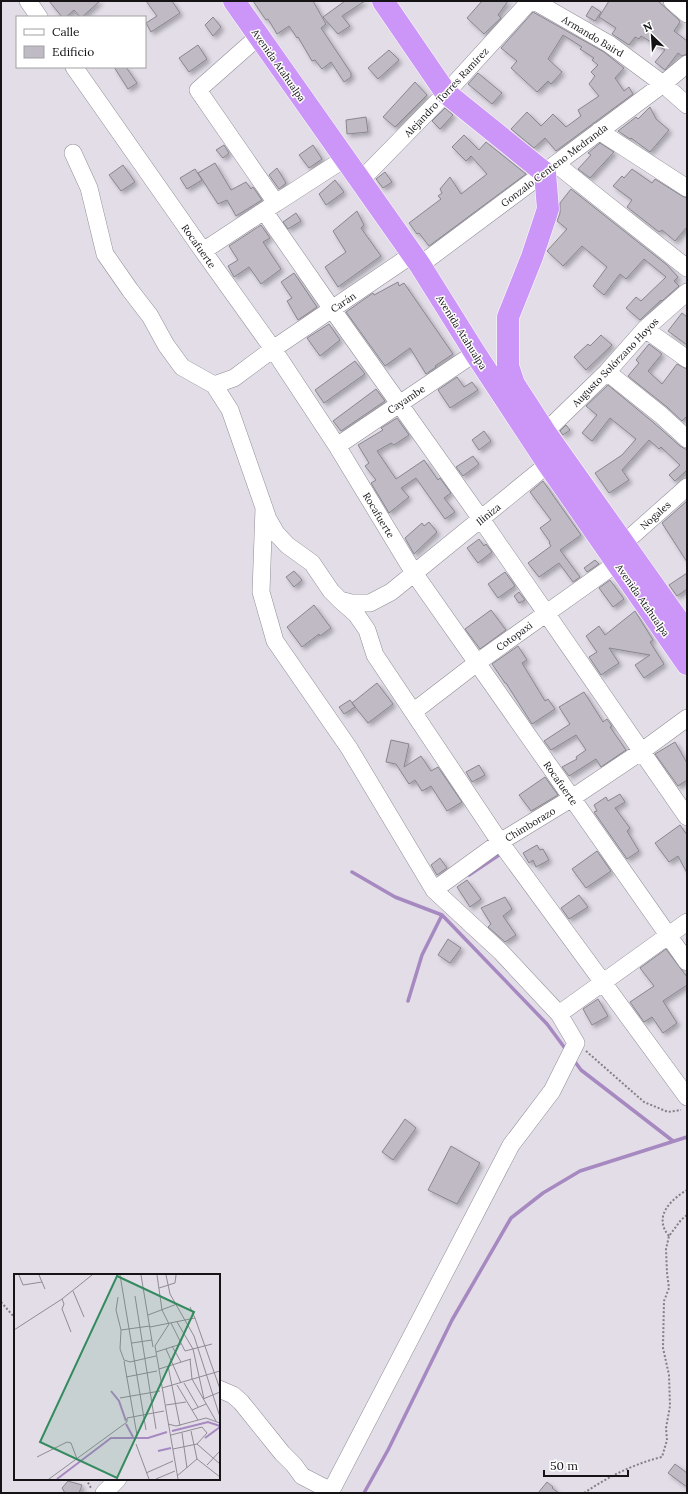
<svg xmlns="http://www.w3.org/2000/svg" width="688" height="1494" font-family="Lora,serif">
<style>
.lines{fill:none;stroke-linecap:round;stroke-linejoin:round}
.stream{stroke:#a789c1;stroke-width:3.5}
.building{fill:#bfbac4;stroke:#8a868f;filter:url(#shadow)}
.minor-casing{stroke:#918d96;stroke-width:18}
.highway-casing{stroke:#fff;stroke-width:23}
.path{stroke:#827f85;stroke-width:2;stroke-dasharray:2 2;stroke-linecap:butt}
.minor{stroke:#fff;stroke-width:17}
.highway{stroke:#cc96f9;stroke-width:22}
.labels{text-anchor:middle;stroke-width:3;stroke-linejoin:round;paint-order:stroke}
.street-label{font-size:10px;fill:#151316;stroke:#fff}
.inset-river{fill:none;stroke:#a789c1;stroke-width:2}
.inset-road{fill:none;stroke:#908c93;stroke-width:1}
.view{fill:#338b5f;fill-opacity:0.15;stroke:#338b5f;stroke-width:2}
.inset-edge{fill:none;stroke:#151316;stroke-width:2}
</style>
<defs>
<filter id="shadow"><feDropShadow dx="3" dy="3" stdDeviation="2" flood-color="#0004"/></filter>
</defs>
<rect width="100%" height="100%" fill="#e2dde7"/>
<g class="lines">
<!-- stream -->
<path class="stream" d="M352 872 395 897 442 915 547 1024 567 1051
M469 875 502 853
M408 1001 422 955 442 915
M573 1059 581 1070 673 1141
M364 1493 388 1450 452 1320 511 1218 543 1193 580 1171 687 1137"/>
</g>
<!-- building -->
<path class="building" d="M49 1H100L82 17H80L74 10 66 17H62Z
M146 1H172L180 13 151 32 146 23 157 16Z
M253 1H313L326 24 321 28 351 73V77L344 82 331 62 322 69 315 60 312 61 298 37 297 38 289 26 277 34 268 19 266 20Z
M345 1H365L342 16 350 26 338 34 323 17Z
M482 1H508L498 15 501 18 484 34 467 18Z
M609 1H658L679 20 680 22 674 31 687 41V54L682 56 678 53 665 70 655 62 665 50 641 36 639 39 635 37 629 45 612 34 616 28 599 17Z
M592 6 601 12 595 21 586 16Z
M533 12 604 52 624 68 615 78 624 91 629 87 633 94 556 151 545 138 534 148 511 129 527 112 541 126 553 114 566 127 581 116 578 110 599 96 589 84 595 76 591 72 598 65 592 60 594 58 580 49 582 47 563 35 548 59 562 72 551 84 548 81 537 92 511 68 517 61 501 48Z
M213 17 221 27 213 36 205 25Z
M198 45 207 59 189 72 179 58Z
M389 50 399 60 378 79 368 68Z
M114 67H126L137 83 128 89Z
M478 73 502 93 492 104 468 84Z
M415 82 427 95 395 127 383 117Z
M650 107 656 119 669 130 650 152 631 138 630 139 618 131 636 117 638 119Z
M445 108 453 115 440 129 432 121Z
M366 117 368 132 347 134 346 120Z
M464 135 479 150 486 142 526 174 429 246 419 233 417 234 409 223 441 199 438 196 442 193 440 189 450 177 461 194 487 174 471 156 466 161 452 147Z
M600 143 614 152 590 178 578 169 591 155 588 153Z
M224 145 229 153 223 158 216 150Z
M313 145 322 159 309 168 299 155Z
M215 163 231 190 246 182 251 189 253 187 262 200 236 216 227 200 218 204 198 173Z
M123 165 135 182 121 191 109 175Z
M277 168 286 183 279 189 269 175Z
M195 169 202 180 187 189 180 178Z
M632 169 652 183 655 179 682 196 687 198V227L675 241 662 230 659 232 627 207 632 200 613 186 622 176 624 178Z
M385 172 392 182 383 188 376 179Z
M335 180 344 192 326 205 319 194Z
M571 189 667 265 678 277 674 281 679 286 662 301 661 300 640 320 626 308 636 297 641 301 666 277 644 259 626 279 620 274 604 295 593 286 607 267 582 246 563 266 547 251 567 229 557 221 560 213V203Z
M357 211 364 225 361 228 381 256 338 287 325 267 346 252 333 231Z
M296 213 301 221 288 229 283 222Z
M261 225 270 238 263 242 281 269 261 284 249 267 234 277 228 266 238 260 229 246Z
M294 273 317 307 298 320 287 301 292 298 281 282Z
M398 282 399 286 404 283 453 354 435 366 436 367 426 374 410 348 385 366 346 312 373 293 374 295Z
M682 313 687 317V345L668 331Z
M329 324 340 340 320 356 307 338Z
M601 335 612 345 586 370 574 357 588 344 590 346Z
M649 344 662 354 648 371 662 384 677 364 687 369V416L682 421 667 407 628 376 639 363 636 360Z
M355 361 365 374 324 403 315 390Z
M457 377 464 387 472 382 478 390 450 408 438 390Z
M608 385 654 423 680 446 687 450V472L686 471 675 481 669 475 680 465 661 447 659 449 649 440 622 470 629 480 609 493 595 473 622 455 636 439 610 418 592 441 582 433 597 415 586 406Z
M376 389 385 401 341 431 333 421Z
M397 418 409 435 394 445 391 443 377 451 396 479 424 460 438 480 440 478 451 493 444 498 455 512 445 519 416 478 401 488 409 497 389 513 371 483 376 480 365 466 369 463 358 445 383 430 381 428Z
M566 425 570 430 563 435 560 431Z
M484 431 491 441 479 450 472 440Z
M473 456 479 464 463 476 456 467Z
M543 481 581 535 560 550 580 577 573 582 559 563 539 577 528 563 551 546 549 543 550 542 540 528 551 520 530 492Z
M687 501V562L662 523Z
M429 522 437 532 414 554 405 538 422 523 424 526Z
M479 539 484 546 486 544 492 552 478 563 467 548Z
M595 560 599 564 587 572 584 568Z
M294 571 302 580 294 587 286 577Z
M505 572 515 586 498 598 488 584Z
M687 573V589L677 596 669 585Z
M610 580 624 599 613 607 599 588Z
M519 592 525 600 519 603 514 596Z
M314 605 331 628 320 636 319 634 302 647 287 627Z
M491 610 506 630 480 649 465 629Z
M635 611 653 640 650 642 664 664 644 678 635 665 650 655 609 648 619 663 601 675 589 657 597 652 586 636 599 626 605 635Z
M518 646 527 660 522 663 545 701 548 699 555 709 532 724 506 683H505L492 664Z
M377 683 393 704 368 723 352 703Z
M584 692 603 722 607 719 612 726 610 727 626 750 601 767 596 759 569 776 562 767 577 759 576 757 586 750 576 735 551 750 544 741 570 724 559 707Z
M350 700 355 707 344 714 339 707Z
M391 740 409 744 404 767 421 756 431 771 438 767 462 802 447 811 431 786 422 791 415 780 409 784 396 764 386 762Z
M675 742 687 763V780L678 786 655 754Z
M479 765 485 775 472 782 466 772Z
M545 777 558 795 531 811 519 795Z
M620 794 625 802 615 808 630 828 627 831 639 851 627 859 594 812 597 811 594 805 606 797 608 801Z
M680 825 687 835V873L678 856 669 862 655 843Z
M537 845 540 850 543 849 549 860 536 867 533 860 529 863 523 853Z
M597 851 611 871 586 888 572 869Z
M440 858 447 868 437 875 431 865Z
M467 880 481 899 470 907 457 887Z
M579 895 588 907 569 919 561 908Z
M505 897 512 909 503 916 516 935 505 942 488 927 491 924 481 908Z
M448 939 461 948 450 963 438 955Z
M666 949 687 977V985L663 1001 677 1023 663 1033 652 1017 644 1022 630 1002 654 986 640 968Z
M598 999 608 1016 592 1025 583 1009Z
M405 1119 416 1128 393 1160 382 1152Z
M451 1146 480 1163 457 1204 428 1190Z
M675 1464 687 1473V1487L668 1473Z
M68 1481 82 1485 79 1493H65L62 1488Z
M547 1482 553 1487 552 1488 559 1493H538Z"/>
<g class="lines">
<!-- minor casing -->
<g class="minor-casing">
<path id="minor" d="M28 1 39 17
M534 1 609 44 663 84 687 105
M672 1 687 14
M74 67 203 251 273 349 337 446 414 573 687 962
M599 131 687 188
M73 153 89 188 105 254 130 290 150 316 166 345 182 367 214 385 230 410 268 519 276 533 287 545 312 563 331 591 340 600 351 603H370L391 592 558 456
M556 164 687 268
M360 181 446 93 530 1
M276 203 344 159
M264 211 332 309 481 519 687 817
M203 251 276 203 198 90 259 36
M420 265 663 84 687 64
M645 329 687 359
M607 372 661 415 687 439
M214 385 234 378 273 349 413 254
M545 432 607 372 645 329 687 292
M337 446 475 353
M264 508 261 592 275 641 349 748 434 890 501 952 559 1014 576 1043 552 1091 511 1145 330 1493
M624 543 687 487
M340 600 356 614 367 630 375 655 500 842 687 1097
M413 712 478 662 617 563
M434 890 500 842 572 798 642 751 687 718
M559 1014 687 922
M219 1389 233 1395 241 1402 282 1453 294 1465 302 1476 331 1491
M104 1493 118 1479"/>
</g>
<!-- highway casing -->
<g class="highway-casing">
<path id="highway" d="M234 1 420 265 475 353 548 464 687 664
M383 1 446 93 545 173 548 209 532 257 508 317V366L514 384 545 432 687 633"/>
</g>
<!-- path -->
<path class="path" d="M586 1051 644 1102 668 1112 681 1110
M669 1236C653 1217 670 1200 687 1190
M1 1302 15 1318
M86 1479 91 1488
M584 1493C608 1477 633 1464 662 1457L667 1440 666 1428 670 1406 669 1375 663 1348 664 1301 669 1288 667 1273 666 1249 669 1236 681 1220 687 1215"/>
<!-- minor -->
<use href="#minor" class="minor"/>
<!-- highway -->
<use href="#highway" class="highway"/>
</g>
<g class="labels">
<!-- street labels -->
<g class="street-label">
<text transform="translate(593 36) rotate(31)" y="4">Armando Baird</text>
<text transform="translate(279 65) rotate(55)" y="4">Avenida Atahualpa</text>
<text transform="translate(446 92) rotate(-47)" y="4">Alejandro Torres Ramírez</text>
<text transform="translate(554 165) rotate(-37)" y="4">Gonzalo Centeno Medranda</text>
<text transform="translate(199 246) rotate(55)" y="4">Rocafuerte</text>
<text transform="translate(343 302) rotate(-34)" y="4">Carán</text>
<text transform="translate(462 332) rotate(58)" y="4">Avenida Atahualpa</text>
<text transform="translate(615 362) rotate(-46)" y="4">Augusto Solórzano Hoyos</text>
<text transform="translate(406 399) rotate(-34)" y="4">Cayambe</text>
<text transform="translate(488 514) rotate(-39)" y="4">Iliniza</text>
<text transform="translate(379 515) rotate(59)" y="4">Rocafuerte</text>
<text transform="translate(655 515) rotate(-42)" y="4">Nogales</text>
<text transform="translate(643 600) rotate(55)" y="4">Avenida Atahualpa</text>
<text transform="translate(514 636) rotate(-36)" y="4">Cotopaxi</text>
<text transform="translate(561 783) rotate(55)" y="4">Rocafuerte</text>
<text transform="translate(530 824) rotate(-31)" y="4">Chimborazo</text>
</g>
</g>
<!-- overview -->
<g transform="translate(14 1274)">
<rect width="206" height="206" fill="#e2dde7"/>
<path class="inset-river" d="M97 117 105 127 112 147M112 150 119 163M158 157 194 148 206 152M191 164 206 153M144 177 157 174M43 205 97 164H134L153 158"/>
<path class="inset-road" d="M5 1 9 11 28 8M25 1 31 15M106 1 132 156M127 1 139 73M143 1 148 36 155 50 141 72 164 205M152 1 156 20 180 62 206 143M145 14 161 9 162 1M59 17 70 43M121 22 142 155M104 23 102 36 107 56 106 75 110 86 116 88 142 82M48 25 50 30 48 35 57 58M176 33 181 44M134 41 163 30M163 48 179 75 190 125M157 49 171 77 198 70M136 53 181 44 206 115M0 56 48 25 78 1M107 56 136 52M118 69 138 66M158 72 167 88M152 75 167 109M142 78 167 70M176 85 178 105 202 147M110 87 123 161M154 92 166 152M145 95 177 85M112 103 143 97M170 109 184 133M163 111 184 146M148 114 206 97M106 124 146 117M189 125 206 118M152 131 172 128M178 136 192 130M154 150 162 152 192 144 206 149M177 157 183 185M168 159 173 194M157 161 188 153 193 159 183 170 159 175M122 170 135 205M183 170 206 190M23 183 53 168 57 169 63 185M183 185 206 203M193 191 206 177M132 199 159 187M163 202 183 185M35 205 113 148V144L150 137M142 205 161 197"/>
<path class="view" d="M103 2 180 38 103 204 26 168Z"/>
<rect width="206" height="206" class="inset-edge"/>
</g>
<!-- border -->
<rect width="688" height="1494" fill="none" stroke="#151316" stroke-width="4"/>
<!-- legend -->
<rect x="16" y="16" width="130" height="52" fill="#ffffff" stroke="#a1a1a2"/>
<rect x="24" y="29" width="20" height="6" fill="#ffffff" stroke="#a1a1a2"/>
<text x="52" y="36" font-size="12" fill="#151316">Calle</text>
<rect x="24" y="46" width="20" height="12" fill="#bfbac4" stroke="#a1a1a2"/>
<text x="52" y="56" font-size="12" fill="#151316">Edificio</text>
<!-- north arrow -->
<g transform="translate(652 36) rotate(335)" stroke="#ffffff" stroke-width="3" paint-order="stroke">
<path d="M0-3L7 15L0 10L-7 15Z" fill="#151316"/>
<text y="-6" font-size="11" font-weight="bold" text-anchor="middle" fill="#151316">N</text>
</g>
<!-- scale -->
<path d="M544 1470v6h84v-6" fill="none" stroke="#151316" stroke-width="2"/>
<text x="550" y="1470" font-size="12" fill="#151316" stroke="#ffffff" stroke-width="3" paint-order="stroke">50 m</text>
</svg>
